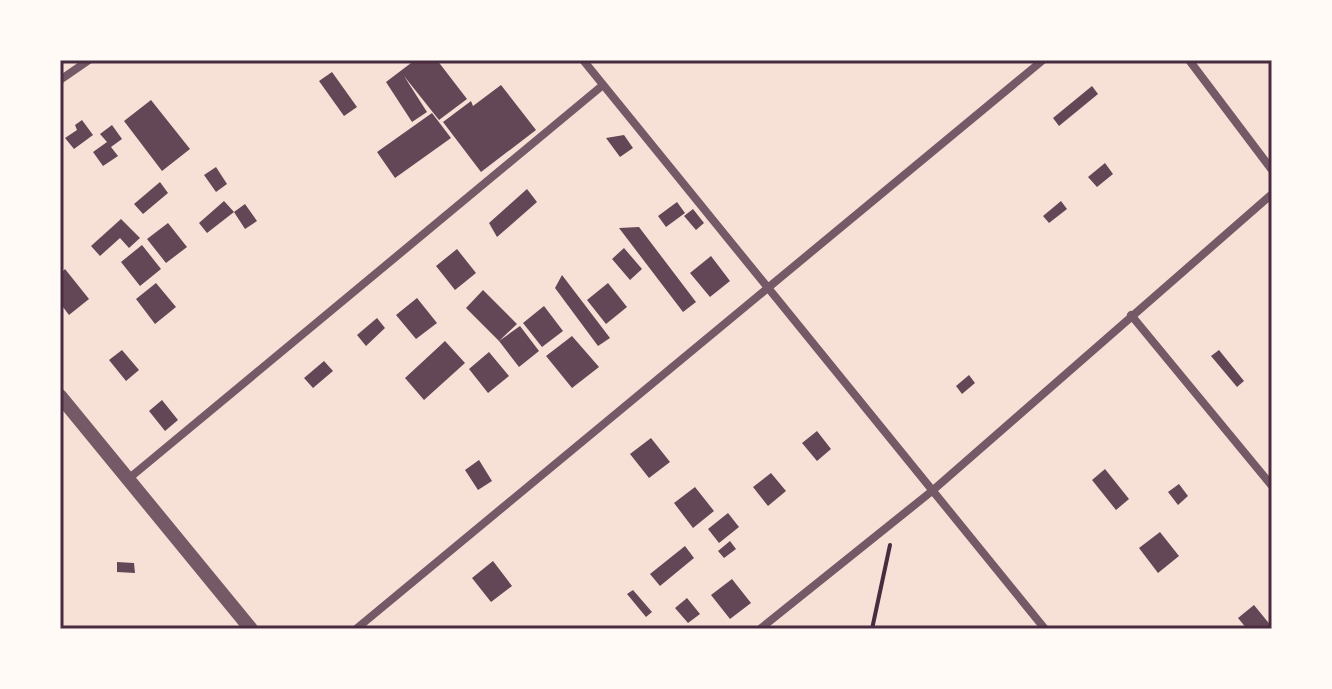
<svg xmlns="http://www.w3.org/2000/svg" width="1332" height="689" font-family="Figtree,sans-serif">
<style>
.building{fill:#644757}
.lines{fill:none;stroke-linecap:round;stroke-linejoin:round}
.path{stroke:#4a2c40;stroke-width:4}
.minor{stroke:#755966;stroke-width:8}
.tertiary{stroke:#755966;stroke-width:14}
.neatline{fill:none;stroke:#4a2c40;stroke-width:3}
</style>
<rect width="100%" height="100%" fill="#f7e1d7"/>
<!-- building -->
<path class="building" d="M415 60H437L467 99 439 120 404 76 427 112 412 122 386 82Z
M332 72 357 107 344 116 319 81Z
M501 85 536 130 481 172 443 122 471 101 473 106Z
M1092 86 1098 94 1059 126 1053 118Z
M151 100 190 149 162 171 124 121Z
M432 113 451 138 395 178 377 152Z
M82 120 93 135 74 149 65 138 77 130 75 125Z
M112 125 122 139 111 147 118 156 103 166 93 152 107 142 100 134Z
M624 135 633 148 620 157 606 138Z
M1105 163 1113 174 1097 187 1088 177Z
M216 167 227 184 216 192 204 175Z
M160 182 168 193 143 214 134 204Z
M527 189 537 202 497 237 489 223Z
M224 201 234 212 207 233 199 223Z
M1061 201 1067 209 1049 223 1043 216Z
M677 202 685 213 666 227 658 216Z
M245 204 257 221 245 229 234 212Z
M693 209 704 223 696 230 684 216Z
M121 219 140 238 129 248 120 238 100 256 91 246Z
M168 223 187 247 166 263 147 239Z
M639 227 696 302 683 312 619 228Z
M142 245 161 269 140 286 121 262Z
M624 248 642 269 630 280 612 259Z
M457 249 476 273 455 290 436 266Z
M711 256 730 281 710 297 690 273Z
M65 269 89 299 69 315 60 303V274Z
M562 275 610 338 598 346 555 288Z
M156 283 176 307 155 324 136 299Z
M608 283 627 307 606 324 587 300Z
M483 290 517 324 499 341 466 308Z
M417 298 437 323 416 339 396 315Z
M544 306 563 331 542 347 523 323Z
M377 318 385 328 366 346 357 335Z
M520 326 539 351 519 367 499 341Z
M572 336 599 367 572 388 546 356Z
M445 341 465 363 424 400 405 378Z
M122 350 139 370 126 381 109 360Z
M1219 350 1244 381 1237 387 1211 356Z
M489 352 509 376 488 393 469 369Z
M324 361 333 371 313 388 304 378Z
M969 375 975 383 962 394 956 386Z
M162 400 178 420 165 431 149 411Z
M817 431 831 449 817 461 802 443Z
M651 438 670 462 649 478 630 454Z
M479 460 492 481 478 490 465 470Z
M1105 469 1129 499 1116 510 1092 480Z
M771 473 786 491 768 506 753 487Z
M1179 484 1188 496 1178 505 1168 492Z
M695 487 714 511 693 528 674 503Z
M728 513 739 527 719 543 708 529Z
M1160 532 1179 556 1158 573 1139 548Z
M730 541 736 549 724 558 718 551Z
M685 546 694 558 660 586 650 574Z
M493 561 512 586 491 602 472 578Z
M117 562 134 563 135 573 117 572Z
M732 579 751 603 730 619 711 595Z
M633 590 652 612 646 617 627 594Z
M687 598 700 614 688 623 675 608Z
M1254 605 1272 627V629H1247L1238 618Z"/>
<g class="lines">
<!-- path -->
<path class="path" d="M872 629 890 545"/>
<!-- minor -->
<path class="minor" d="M583 60 1045 629
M1189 60 1272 170
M60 80 89 60
M1131 315 1272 486
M127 480 603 85
M356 629 1043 60
M760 629 932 491 1272 194"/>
<!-- tertiary -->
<path class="tertiary" d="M60 396 251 629"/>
</g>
<!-- border -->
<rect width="1332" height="689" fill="none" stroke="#fffaf5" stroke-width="124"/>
<rect x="62" y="62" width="1208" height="565" class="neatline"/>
</svg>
